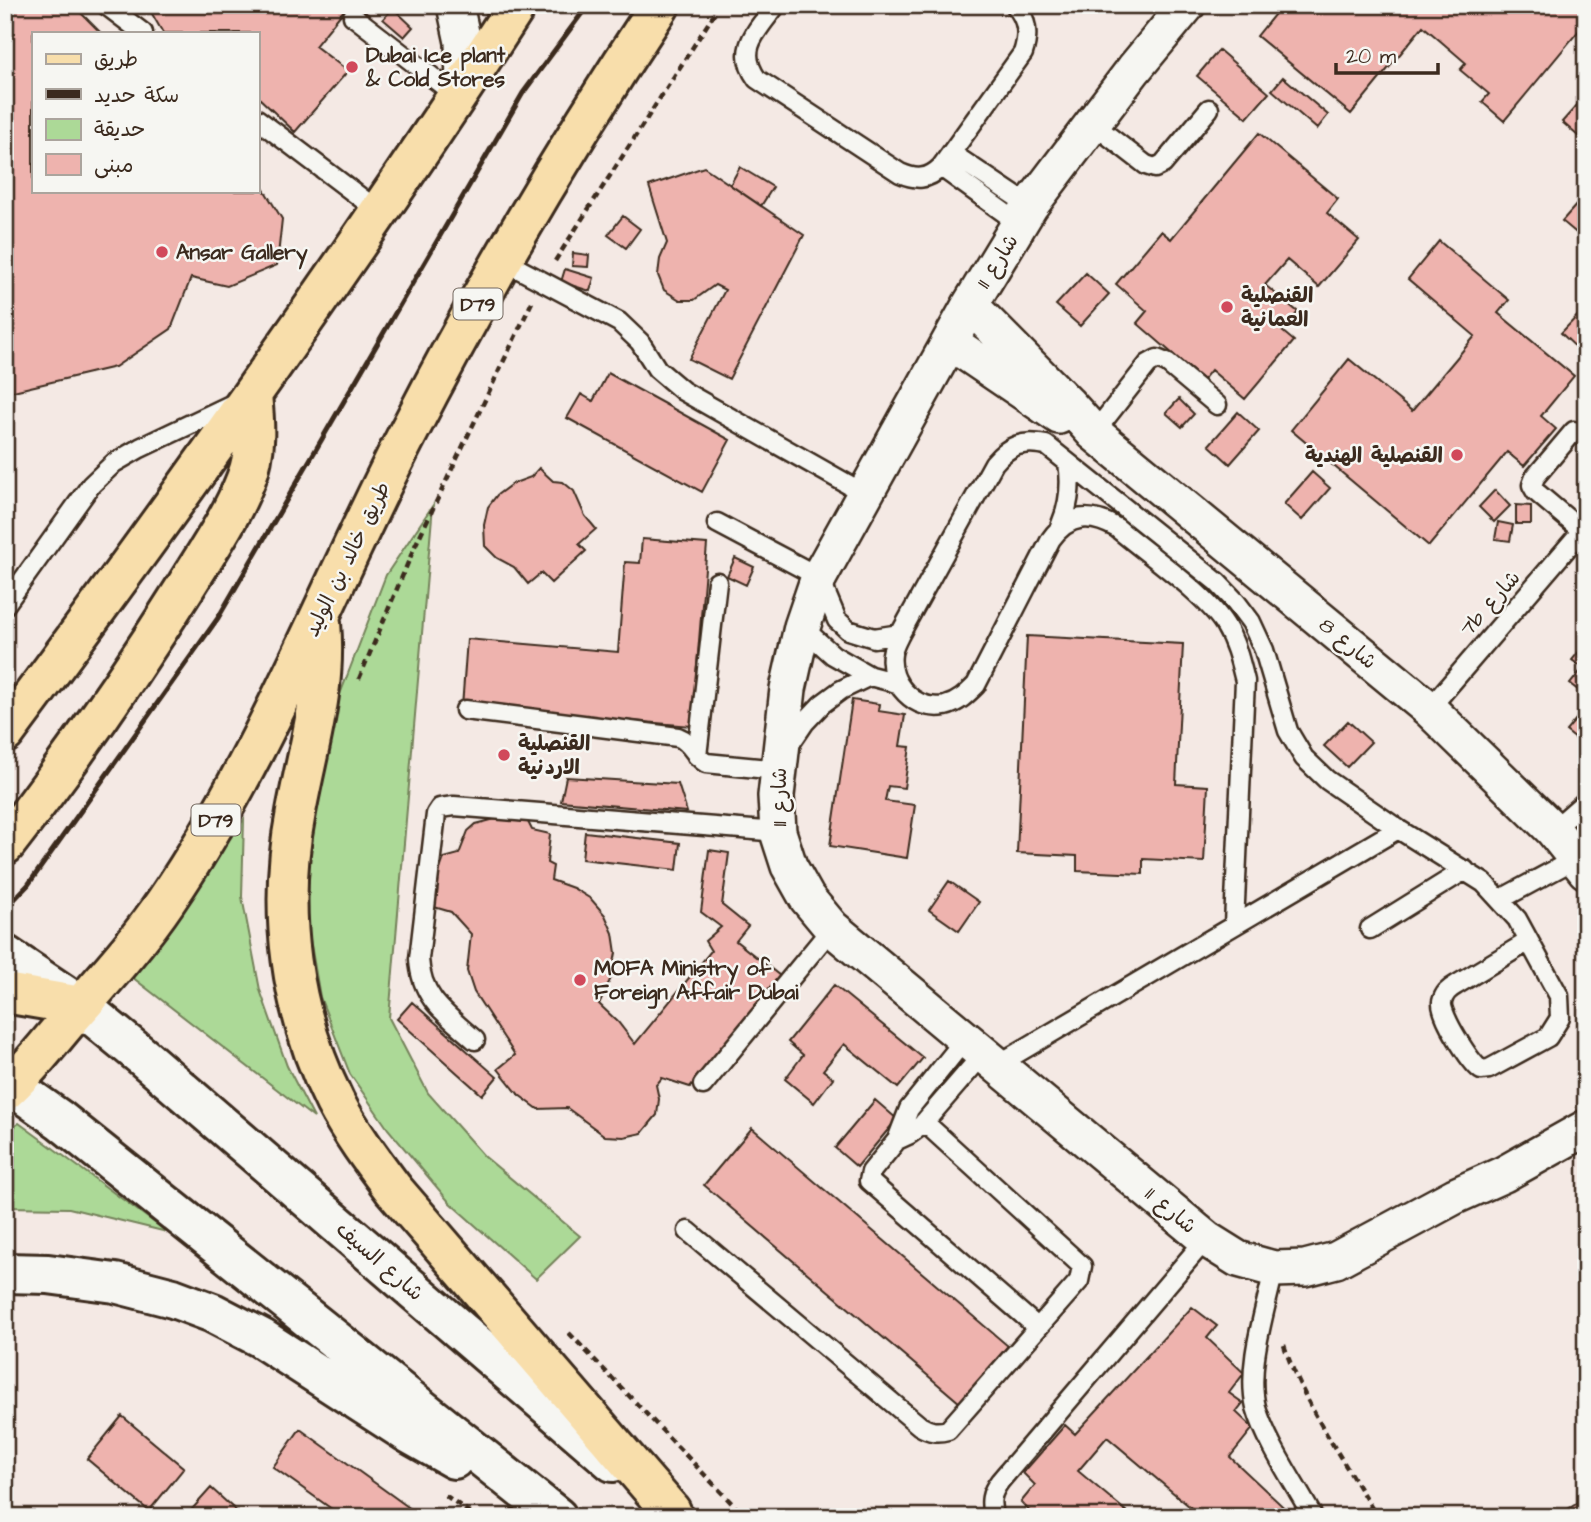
<svg xmlns="http://www.w3.org/2000/svg" width="1591" height="1522" font-family="'Architects Daughter','Playpen Sans Arabic',sans-serif">
<style>
.green{fill:#acd997;stroke:#74825a;stroke-width:2}
.building{fill:#eeb3ae;stroke:#3b2a1e;stroke-width:2}
.lines{fill:none;stroke-linecap:round;stroke-linejoin:round}
.lane-casing{stroke:#3b2a1e;stroke-width:23}
.street-casing{stroke:#3b2a1e;stroke-width:40}
.secondary-casing{stroke:#3b2a1e;stroke-width:44}
.primary-casing{stroke:#3b2a1e;stroke-width:44}
.path{stroke:#3b2a1e;stroke-width:4.5;stroke-dasharray:7 5;stroke-linecap:butt}
.lane{stroke:#f6f6f2;stroke-width:18}
.street{stroke:#f6f6f2;stroke-width:35}
.secondary{stroke:#f6f6f2;stroke-width:38}
.primary{stroke:#f8deab;stroke-width:38}
.rail{stroke:#3b2a1e;stroke-width:5}
.poi-dot{fill:#d1495b;stroke:#f6f6f2;stroke-width:2.5}
.labels{text-anchor:middle;stroke-width:5;stroke-linejoin:round;paint-order:stroke}
.shield{fill:#f6f6f2;stroke:#73675e;stroke-width:2}
.shield-label{font-size:19px;font-weight:bold;fill:#3b2a1e}
.poi-label{font-size:21px;font-weight:bold;fill:#3b2a1e;stroke:#f6f6f2;text-anchor:start}
.street-label{font-size:21px;fill:#3b2a1e;stroke:#f6f6f2}
</style>
<rect width="100%" height="100%" fill="#f4e9e4"/>
<filter id="ink" filterUnits="userSpaceOnUse"><feTurbulence type="fractalNoise" baseFrequency=".0143" numOctaves="2"/><feDisplacementMap in="SourceGraphic" scale="14" xChannelSelector="R" yChannelSelector="G"/><feConvolveMatrix kernelMatrix="1 2 1 2 8 2 1 2 1" color-interpolation-filters="sRGB"/></filter>
<g filter="url(#ink)">
<!-- green -->
<path class="green" d="M433 505 389 1018 428 1093 484 1156 580 1236 536 1279 450 1203 388 1129 350 1074 320 997 307 922 306 849 317 769 339 697 386 575Z
M244 819 242 897 260 990 287 1066 314 1118 132 977Z
M19 1123 167 1232 69 1208 5 1207V1134Z"/>
<!-- building -->
<path class="building" d="M5 5H56L79 11 101 33H33V191H257V178L282 219 277 265 227 286 191 278 171 329 115 367 5 393Z
M147 5H341L345 9 315 46 348 71 295 132 257 96V33H163Z
M1282 5H1586V22L1504 121 1482 102 1489 94 1460 70 1466 63 1423 26 1351 114 1257 36Z
M393 8 413 27 404 37 383 19Z
M1219 50 1269 93 1247 118 1197 76Z
M1283 77 1328 115 1317 129 1272 90Z
M1586 95V143L1562 122Z
M1259 133 1338 199 1327 213 1359 240 1319 287 1287 260 1265 285 1298 312 1282 331 1294 341 1245 399 1211 370 1203 380 1137 323 1147 311 1116 284 1161 231 1171 239Z
M704 167 804 235 729 379 689 359 725 290 715 285 694 300H680L664 290 658 275 660 259 667 243 649 186Z
M740 167 773 187 761 206 730 185Z
M1586 194V241L1562 221Z
M623 216 640 229 626 248 608 235Z
M1439 241 1509 300 1498 313 1574 376 1541 416 1556 429 1524 466 1507 452 1429 546 1291 430 1349 359 1412 411 1475 336 1408 279Z
M573 253 589 255 588 267 572 266Z
M565 269 594 278 590 291 561 282Z
M1086 273 1109 294 1080 326 1056 305Z
M1586 307V357L1561 333Z
M608 373 730 440 702 492 567 418 581 394 593 401Z
M1179 399 1194 414 1182 427 1166 413Z
M1238 412 1259 431 1230 464 1209 445Z
M539 468 553 481 563 482 574 491 585 516 596 529 579 544 586 551 551 583 541 573 528 584 514 567 497 558 485 546 484 525 488 507 497 495 512 484 531 477Z
M1312 472 1330 488 1302 520 1284 504Z
M1495 490 1510 506 1494 522 1479 507Z
M1516 505 1531 506V524H1516Z
M1498 522 1513 525 1510 541 1495 539Z
M642 539 707 544 692 726 462 707 467 639 618 652 625 562 640 563Z
M735 558 754 567 746 585 727 576Z
M1027 636 1183 644 1176 784 1208 786 1204 862 1143 859V874L1077 871V856L1017 853Z
M1586 643V696L1570 684 1583 668 1572 660Z
M852 700 879 704 878 711 905 715 900 746 910 747 904 788 888 786 885 801 915 805 907 858 830 846Z
M1586 707V747L1566 731Z
M1348 721 1371 742 1347 767 1324 746Z
M566 777 678 784 687 812 561 801Z
M495 819 528 822 532 830 550 834 547 863 553 866 551 880 573 888 591 899 605 915 613 933 616 953 611 978 599 1004 618 1022 635 1044 711 951 705 941 721 927 701 912 709 850 729 853 722 905 748 926 736 941 780 976 690 1087 662 1078 656 1085 659 1099 657 1115 642 1133 624 1137 605 1136 567 1108 538 1109 519 1095 498 1069 515 1055 474 992 467 971 471 934 451 912 434 907 433 890 444 858 459 854 468 831 476 824Z
M585 832 680 843 677 870 582 859Z
M949 881 979 902 959 931 929 910Z
M834 985 923 1058 898 1088 844 1044 823 1070 833 1078 814 1103 785 1079 803 1055 788 1042Z
M412 1002 497 1077 482 1095 397 1019Z
M875 1100 897 1119 857 1167 835 1148Z
M752 1128 1008 1346 960 1403 704 1185Z
M1192 1307 1217 1326 1207 1338 1244 1373 1229 1393 1243 1403 1236 1412 1253 1428 1230 1457 1294 1517H1202L1107 1437 1078 1471 1133 1517H1031L1033 1515 1021 1502 1035 1485 1023 1473 1065 1425 1075 1434Z
M122 1416 184 1468 149 1511 87 1459Z
M300 1429 422 1517H343L273 1467Z
M211 1488 243 1517H185Z
M1586 1498V1517H1555Z"/>
<g class="lines">
<!-- lane casing -->
<g class="lane-casing">
<path id="lane" d="M106 5 143 33
M776 5C758 30 735 49 757 79L900 173C916 180 928 180 941 167L1023 53C1029 35 1028 20 1015 5
M353 16 458 97
M257 119 381 213
M1093 124 1146 165 1155 168 1163 164 1209 109
M951 153 1030 206
M941 167 1020 224
M502 260 619 322 640 342 657 369 683 391 865 494
M1574 431 1535 477 1532 485 1536 492 1582 531
M1094 433 1148 364 1157 359 1167 363 1217 405
M717 523 819 577 837 620 848 630 874 638 900 634
M1060 527C1069 506 1072 486 1068 463
M5 605 91 485 114 463 140 448 239 401
M802 627 833 655 870 676
M1429 709 1586 526
M465 710 678 737C692 742 694 756 706 763L778 770
M788 747 805 722 822 704 841 690 870 676 897 683
M697 756 717 582
M1553 830 1586 801
M1501 899 1577 858
M1234 924 1245 681C1240 661 1236 643 1225 625 1206 594 1146 553 1117 528 1091 513 1069 514 1051 539L976 685C967 694 958 703 945 706 915 712 888 683 892 654 893 647 897 640 900 634L994 463C1009 445 1023 440 1046 445L1217 582 1236 602 1251 622 1264 650 1288 731 1304 758 1327 780 1398 829 1484 883 1517 919 1559 996 1560 1018 1548 1037 1489 1069 1481 1070C1470 1062 1440 1015 1442 1002 1444 993 1449 989 1456 985L1529 941
M1370 929 1465 870
M966 1038 909 1109 897 1140 871 1172 869 1181 1037 1327
M475 1040C447 1015 421 999 419 959L436 814 440 808 454 806 778 832
M997 1065 1398 829
M703 1085 832 928
M897 1140 910 1134 921 1126 984 1053
M688 1231 920 1426C930 1432 937 1433 948 1430L1079 1281 1082 1266 924 1122
M1274 1269C1266 1309 1246 1366 1256 1407 1266 1442 1295 1484 1313 1517
M994 1517C989 1502 991 1493 1000 1481L1206 1239"/>
</g>
<!-- street casing -->
<g class="street-casing">
<path id="street" d="M455 5 463 42 464 87
M1187 5 1134 69 1030 206 970 305 819 577 802 627 788 689 776 796 778 832 789 866 807 898 832 928 1206 1239 1238 1259 1274 1269 1305 1268 1336 1260 1455 1196 1504 1174 1586 1128
M970 305 1067 403 1094 433 1429 709 1553 830 1586 871
M950 342 1059 416"/>
</g>
<!-- secondary casing -->
<g class="secondary-casing">
<path id="secondary" d="M5 955 81 1006 143 1057 613 1462
M5 1081 60 1120 557 1517
M5 1273 48 1274 115 1283 173 1298 213 1313 261 1338 408 1433 454 1459"/>
</g>
<!-- primary casing -->
<g class="primary-casing">
<path id="primary" d="M321 623C327 690 308 747 296 812 277 910 290 1012 335 1102 351 1133 373 1162 394 1190L671 1511
M5 733C183 495 355 254 517 5
M5 845C70 762 130 675 186 586 207 552 232 516 246 479 257 451 255 424 252 395
M5 993 81 1006
M5 1091C30 1069 51 1040 73 1015 105 978 139 941 166 901 265 756 327 590 407 435 483 287 568 144 660 5"/>
</g>
<!-- path -->
<path class="path" d="M555 261 720 5
M359 679 415 546 532 302
M569 1333 745 1517
M1284 1345C1302 1402 1346 1464 1377 1517
M445 1495 476 1517"/>
<!-- lane -->
<use href="#lane" class="lane"/>
<!-- street -->
<use href="#street" class="street"/>
<!-- secondary -->
<use href="#secondary" class="secondary"/>
<!-- primary -->
<use href="#primary" class="primary"/>
<!-- rail -->
<path class="rail" d="M5 909 28 885 218 618 523 93 588 5"/>
</g>
</g>
<!-- markers -->
<g class="poi-dot">
<circle cx="352" cy="67" r="7"/>
<circle cx="162" cy="252" r="7"/>
<circle cx="1227" cy="307" r="7"/>
<circle cx="1457" cy="455" r="7"/>
<circle cx="504" cy="755" r="7"/>
<circle cx="580" cy="980" r="7"/>
</g>
<g class="labels">
<!-- shield labels -->
<g class="shield">
<rect x="453.5" y="288.5" width="49" height="31" rx="5"/>
<rect x="191.5" y="804.5" width="49" height="31" rx="5"/>
</g>
<g class="shield-label">
<text x="478" y="311">D79</text>
<text x="216" y="827">D79</text>
</g>
<!-- poi labels -->
<g class="poi-label">
<text x="366" y="62">Dubai Ice plant<tspan x="366" dy="24">&amp; Cold Stores</tspan></text>
<text x="176" y="259">Ansar Gallery</text>
<text x="1241" y="302">القنصلية<tspan x="1241" dy="24">العمانية</tspan></text>
<text x="1443" y="462" text-anchor="end">القنصلية الهندية</text>
<text x="518" y="750">القنصلية<tspan x="518" dy="24">الاردنية</tspan></text>
<text x="594" y="975">MOFA Ministry of<tspan x="594" dy="24">Foreign Affair Dubai</tspan></text>
</g>
<!-- street labels -->
<g class="street-label">
<text transform="translate(997 261) rotate(-58)" y="7">شارع 11</text>
<text transform="translate(347 559) rotate(-64)" y="7">طريق خالد بن الوليد</text>
<text transform="translate(1490 603) rotate(-49)" y="7">7b شارع</text>
<text transform="translate(1348 643) rotate(40)" y="7">شارع 8</text>
<text transform="translate(779 797) rotate(-90)" y="7">شارع 11</text>
<text transform="translate(1171 1210) rotate(40)" y="7">شارع 11</text>
<text transform="translate(380 1261) rotate(41)" y="7">شارع السيف</text>
</g>
</g>
<!-- margin -->
<rect width="1591" height="1522" fill="none" stroke="#f6f6f2" stroke-width="28"/>
<rect x="14" y="14" width="1563" height="1494" fill="none" stroke="#3b2a1e" stroke-width="2.5" filter="url(#ink)"/>
<!-- legend -->
<rect x="32" y="32" width="228" height="161" fill="#f6f6f2" stroke="#aba49d" stroke-width="2"/>
<rect x="46" y="54" width="35" height="10" fill="#f8deab" stroke="#aba49d" stroke-width="2"/>
<text x="94" y="66" font-size="21" fill="#3b2a1e">طريق</text>
<rect x="46" y="89" width="35" height="10" fill="#3b2a1e" stroke="#aba49d" stroke-width="2"/>
<text x="94" y="102" font-size="21" fill="#3b2a1e">سكة حديد</text>
<rect x="46" y="119" width="35" height="21" fill="#acd997" stroke="#aba49d" stroke-width="2"/>
<text x="94" y="136" font-size="21" fill="#3b2a1e">حديقة</text>
<rect x="46" y="154" width="35" height="21" fill="#eeb3ae" stroke="#aba49d" stroke-width="2"/>
<text x="94" y="172" font-size="21" fill="#3b2a1e">مبنى</text>
<!-- scale -->
<path d="M1336 63v10h102v-10" fill="none" stroke="#3b2a1e" stroke-width="3.5"/>
<text x="1346" y="63" font-size="21" fill="#3b2a1e" stroke="#f6f6f2" stroke-width="5" paint-order="stroke">20 m</text>
</svg>
